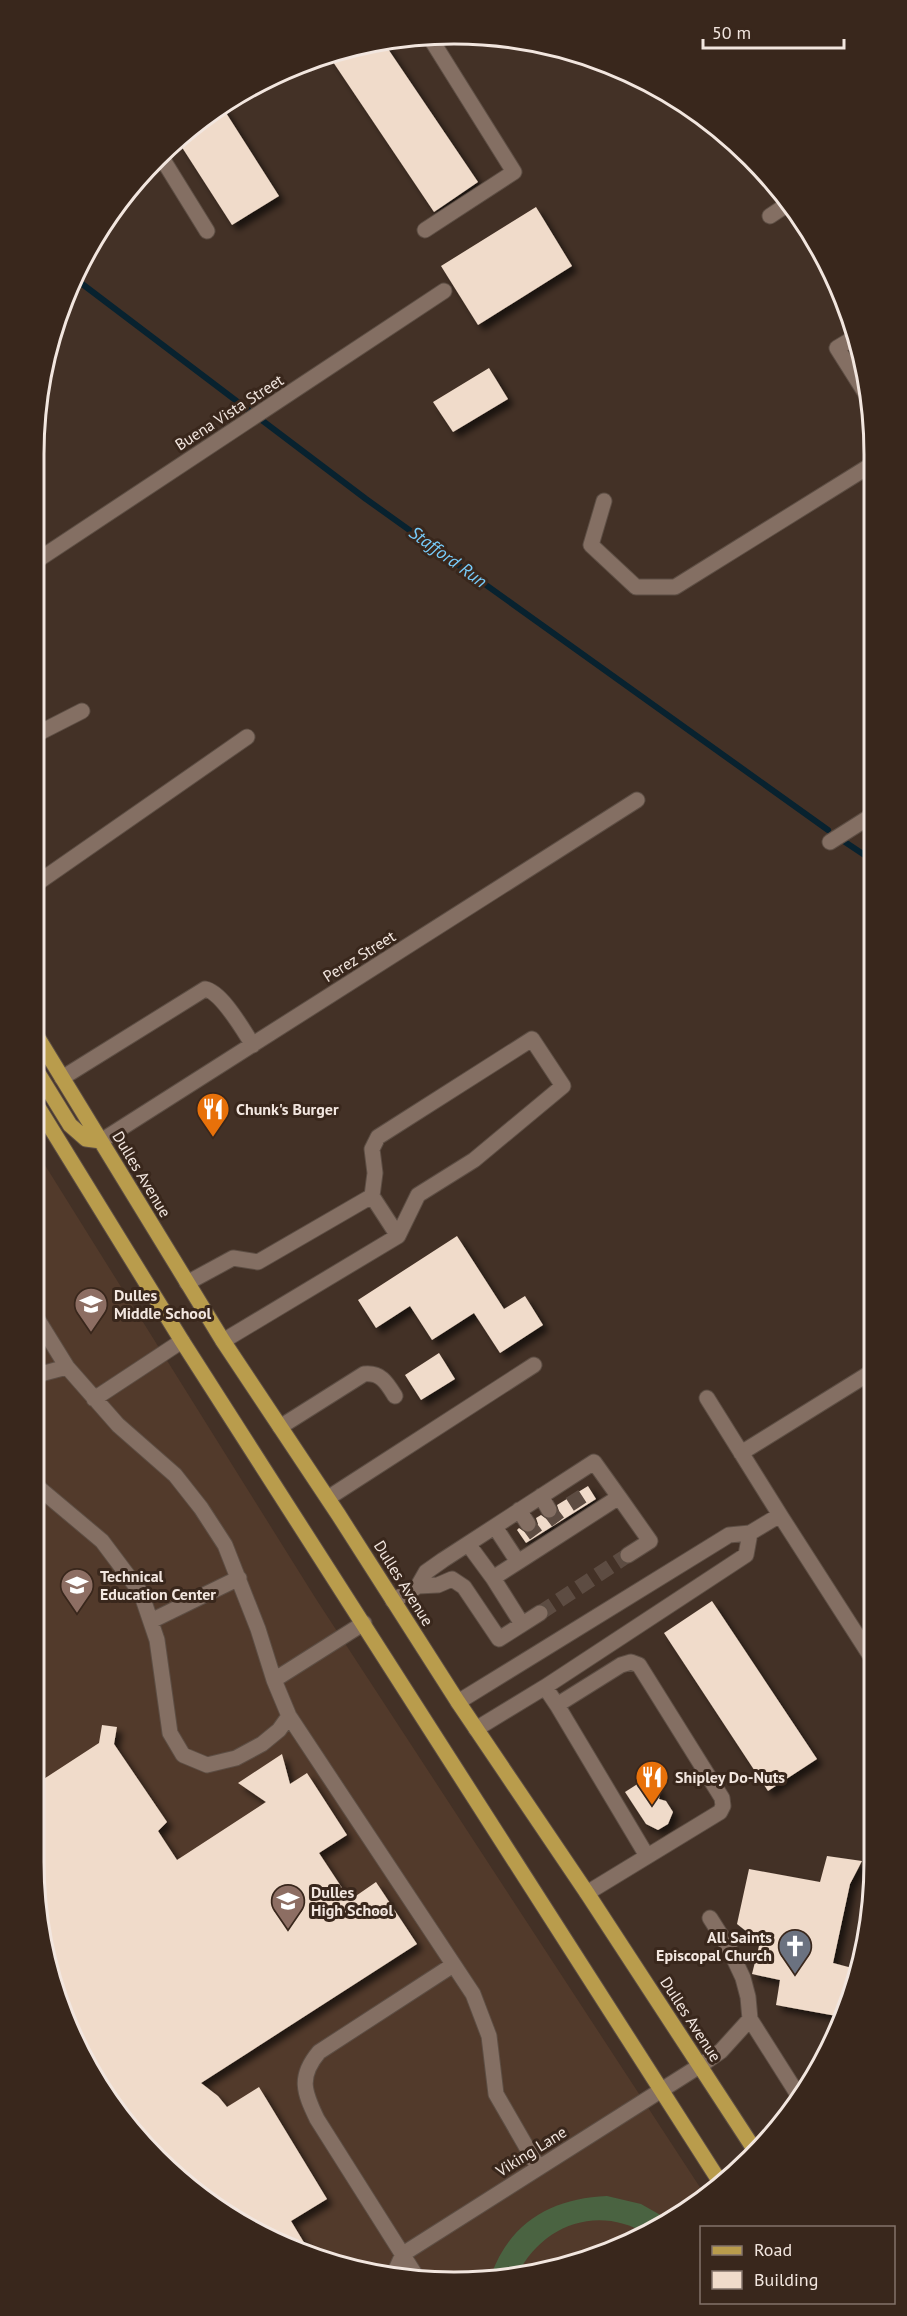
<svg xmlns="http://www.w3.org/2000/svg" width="907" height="2316" font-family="'PT Sans',sans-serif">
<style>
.built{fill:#523a2b}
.green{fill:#4a6341}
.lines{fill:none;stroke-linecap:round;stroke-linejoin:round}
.stream{stroke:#08222f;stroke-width:6}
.building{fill:#f0dbca;filter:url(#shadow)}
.minor-tunnel{stroke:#5d4c42;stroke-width:15;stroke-dasharray:15 8;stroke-linecap:butt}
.minor-casing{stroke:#5d4e44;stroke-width:17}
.major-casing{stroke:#5d4e44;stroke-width:17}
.minor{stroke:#846f63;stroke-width:15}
.major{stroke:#b99c4c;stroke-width:15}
.labels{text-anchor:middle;stroke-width:6;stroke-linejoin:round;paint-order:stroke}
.street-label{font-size:16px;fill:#f2e6df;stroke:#39271c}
.poi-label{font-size:16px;font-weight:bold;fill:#f2e6df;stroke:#39271c;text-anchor:start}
.water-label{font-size:18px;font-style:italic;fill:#78ccfb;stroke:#39271c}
.rim{fill:none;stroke:#f2e6df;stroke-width:3}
</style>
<defs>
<filter id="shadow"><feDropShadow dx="5.5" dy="5.5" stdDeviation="3" flood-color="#0009"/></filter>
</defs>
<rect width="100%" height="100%" fill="#433126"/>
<!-- built -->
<path class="built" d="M33 1146 316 1599 705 2195 687 2212 615 2251 536 2275 398 2279 319 2261 244 2227 137 2139 89 2072 55 1998 33 1862Z"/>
<!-- green -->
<path class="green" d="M607 2196 641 2204 671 2221 647 2234C597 2204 542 2225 517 2275L491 2276C509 2223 552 2198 607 2196Z"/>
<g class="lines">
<!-- stream -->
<path class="stream" d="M73 277 366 499 828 830
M845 842 872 860"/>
</g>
<!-- building -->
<path class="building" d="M382 40 478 182 434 212 327 53Z
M221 105 279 196 232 225 176 138Z
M536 207 572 266 478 325 441 266Z
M489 368 508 399 453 432 433 402Z
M457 1236 504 1309 525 1296 543 1325 500 1353 474 1313 432 1340 410 1306 376 1328 358 1300Z
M439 1353 455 1379 421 1400 405 1375Z
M588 1486 596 1499 526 1543 517 1530 519 1528 528 1534 533 1532 538 1524 536 1518 541 1515 548 1520 554 1518 559 1511 557 1505Z
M712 1601 817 1759 768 1791 664 1633Z
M102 1725 117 1727 114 1744 167 1822 158 1831 177 1860 266 1802 238 1783 282 1754 290 1784 307 1773 347 1835 319 1853 350 1900 376 1882 417 1944 201 2083 218 2096 227 2107 259 2087 327 2199 291 2221 314 2259 244 2227 137 2139 89 2072 55 1998 33 1863V1786L99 1743Z
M650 1776 660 1792 659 1799 666 1801 673 1812 668 1824 658 1830 646 1824 625 1792Z
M827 1856 862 1861 850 1884 833 1963 860 1970 842 2017 776 2005 780 1980 752 1974 760 1942 737 1924 749 1869 820 1882Z"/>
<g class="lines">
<!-- minor-tunnel -->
<path class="minor-tunnel" d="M572 1494 581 1508
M549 1510 558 1522
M528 1524 536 1535
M540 1613 628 1555"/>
<!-- minor casing -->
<g class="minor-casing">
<path id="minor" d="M160 155 207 231
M770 216 788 204
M425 230 514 172 429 36
M852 339 837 348 866 394 868 392
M604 501 591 545 636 587H675L871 465
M33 563 444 291
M33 736 82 711
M830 842 871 816
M33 886 247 737
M62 1078 205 989C222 992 243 1030 253 1045
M101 1141 637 800
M187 1283 233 1258 258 1262 372 1196 398 1236
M33 1312 67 1367 118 1425 175 1475 201 1508 225 1545 258 1629 274 1680 364 1623
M223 1341 398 1236 418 1195 474 1160 563 1086 532 1039 378 1137 372 1149 375 1173 372 1196
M33 1376 67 1367
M707 1398 780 1515 750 1533
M94 1399 182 1341
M280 1427 364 1374C381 1372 387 1383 395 1396
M741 1453 873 1371
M33 1483 102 1541 141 1593 157 1640 170 1733 183 1755 207 1765 236 1758 262 1744 279 1730 289 1716
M541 1496 549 1510
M619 1497 650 1541 628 1555
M328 1498 534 1365
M519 1510 528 1524
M780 1515 873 1660
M468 1544 493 1578 518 1562
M493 1578 522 1624
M418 1586 438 1585 452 1579 464 1587 499 1639 540 1613
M393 1601 418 1586 426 1572 443 1560 594 1462 619 1497 518 1562 495 1527
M151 1621 239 1578
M274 1680 289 1716 473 1994 489 2036 496 2094 538 2167
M545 1687 557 1705 621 1665 631 1662 639 1665 722 1798 723 1806 720 1812 587 1893
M458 1702 729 1535 750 1533 746 1555 545 1687 476 1729
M557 1705 647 1856
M710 1918 729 1948 743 1978 748 1997 750 2019 800 2098
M392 2278 403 2254 701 2065 721 2051 750 2019
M418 2279 317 2119C304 2092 298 2077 319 2052L453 1965"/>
</g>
<!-- major casing -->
<g class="major-casing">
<path id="major" d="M33 1030 223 1341 338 1514 458 1702 587 1893 754 2149
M33 1065 70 1125 86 1139 101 1141
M33 1099 182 1341 720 2182"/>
</g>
<!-- minor -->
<use href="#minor" class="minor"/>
<!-- major -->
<use href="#major" class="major"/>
</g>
<!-- icons -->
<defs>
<g id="restaurant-pin" transform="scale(1.725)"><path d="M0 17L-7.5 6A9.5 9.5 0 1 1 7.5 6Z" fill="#e8710a" stroke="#39271c"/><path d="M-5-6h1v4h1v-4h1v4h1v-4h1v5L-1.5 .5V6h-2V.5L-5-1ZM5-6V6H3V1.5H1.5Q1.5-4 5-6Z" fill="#fff"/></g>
<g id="school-pin" transform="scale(1.725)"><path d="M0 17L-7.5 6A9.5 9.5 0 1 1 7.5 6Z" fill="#8d6e63" stroke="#39271c"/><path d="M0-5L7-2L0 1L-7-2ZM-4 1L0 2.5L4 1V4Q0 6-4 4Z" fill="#fff"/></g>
<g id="church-pin" transform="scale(1.725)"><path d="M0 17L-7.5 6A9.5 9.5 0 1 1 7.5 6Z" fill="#6b7280" stroke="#39271c"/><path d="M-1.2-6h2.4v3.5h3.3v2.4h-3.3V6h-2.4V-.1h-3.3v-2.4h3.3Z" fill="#fff"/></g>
</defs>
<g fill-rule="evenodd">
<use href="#restaurant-pin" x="213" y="1109"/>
<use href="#school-pin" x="91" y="1304"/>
<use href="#school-pin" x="77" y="1585"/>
<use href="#restaurant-pin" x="652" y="1777"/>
<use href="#school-pin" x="288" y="1901"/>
<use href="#church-pin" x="795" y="1946"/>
</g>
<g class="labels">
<!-- street labels -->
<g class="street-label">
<text transform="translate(229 412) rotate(-33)" y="6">Buena Vista Street</text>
<text transform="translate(359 956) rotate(-32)" y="6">Perez Street</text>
<text transform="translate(142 1174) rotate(59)" y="6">Dulles Avenue</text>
<text transform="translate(404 1583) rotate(58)" y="6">Dulles Avenue</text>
<text transform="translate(691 2019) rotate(57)" y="6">Dulles Avenue</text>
<text transform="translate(531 2151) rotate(-32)" y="6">Viking Lane</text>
</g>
<!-- poi labels -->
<g class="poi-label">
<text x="236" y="1115">Chunk's Burger</text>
<text x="114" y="1301">Dulles<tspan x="114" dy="18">Middle School</tspan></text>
<text x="100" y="1582">Technical<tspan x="100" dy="18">Education Center</tspan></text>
<text x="675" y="1783">Shipley Do-Nuts</text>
<text x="311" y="1898">Dulles<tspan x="311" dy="18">High School</tspan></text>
<text x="772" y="1943" text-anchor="end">All Saints<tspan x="772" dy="18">Episcopal Church</tspan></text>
</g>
<!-- water labels -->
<g class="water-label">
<text transform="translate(448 557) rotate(36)" y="6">Stafford Run</text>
</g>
</g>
<!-- crop -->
<path d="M0 0H907V2316H0ZM454 44H454A410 410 0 0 1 864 454V1862A410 410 0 0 1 454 2272H454A410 410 0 0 1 44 1862V454A410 410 0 0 1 454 44Z" fill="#39271c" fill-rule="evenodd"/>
<path class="rim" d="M454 44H454A410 410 0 0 1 864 454V1862A410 410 0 0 1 454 2272H454A410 410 0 0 1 44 1862V454A410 410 0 0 1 454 44Z"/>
<!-- legend -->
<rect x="700" y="2226" width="195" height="78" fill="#39271c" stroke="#83736a" stroke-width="1.5"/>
<rect x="712" y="2246" width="30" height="9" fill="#b99c4c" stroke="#83736a" stroke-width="1.5"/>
<text x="754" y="2256" font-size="18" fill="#f2e6df">Road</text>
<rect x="712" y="2271" width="30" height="18" fill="#f0dbca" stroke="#83736a" stroke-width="1.5"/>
<text x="754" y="2286" font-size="18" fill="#f2e6df">Building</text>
<!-- scale -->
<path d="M703 39v9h141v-9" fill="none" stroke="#f2e6df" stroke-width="3"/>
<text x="712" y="39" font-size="18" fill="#f2e6df" stroke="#39271c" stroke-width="4.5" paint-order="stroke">50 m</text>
</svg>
